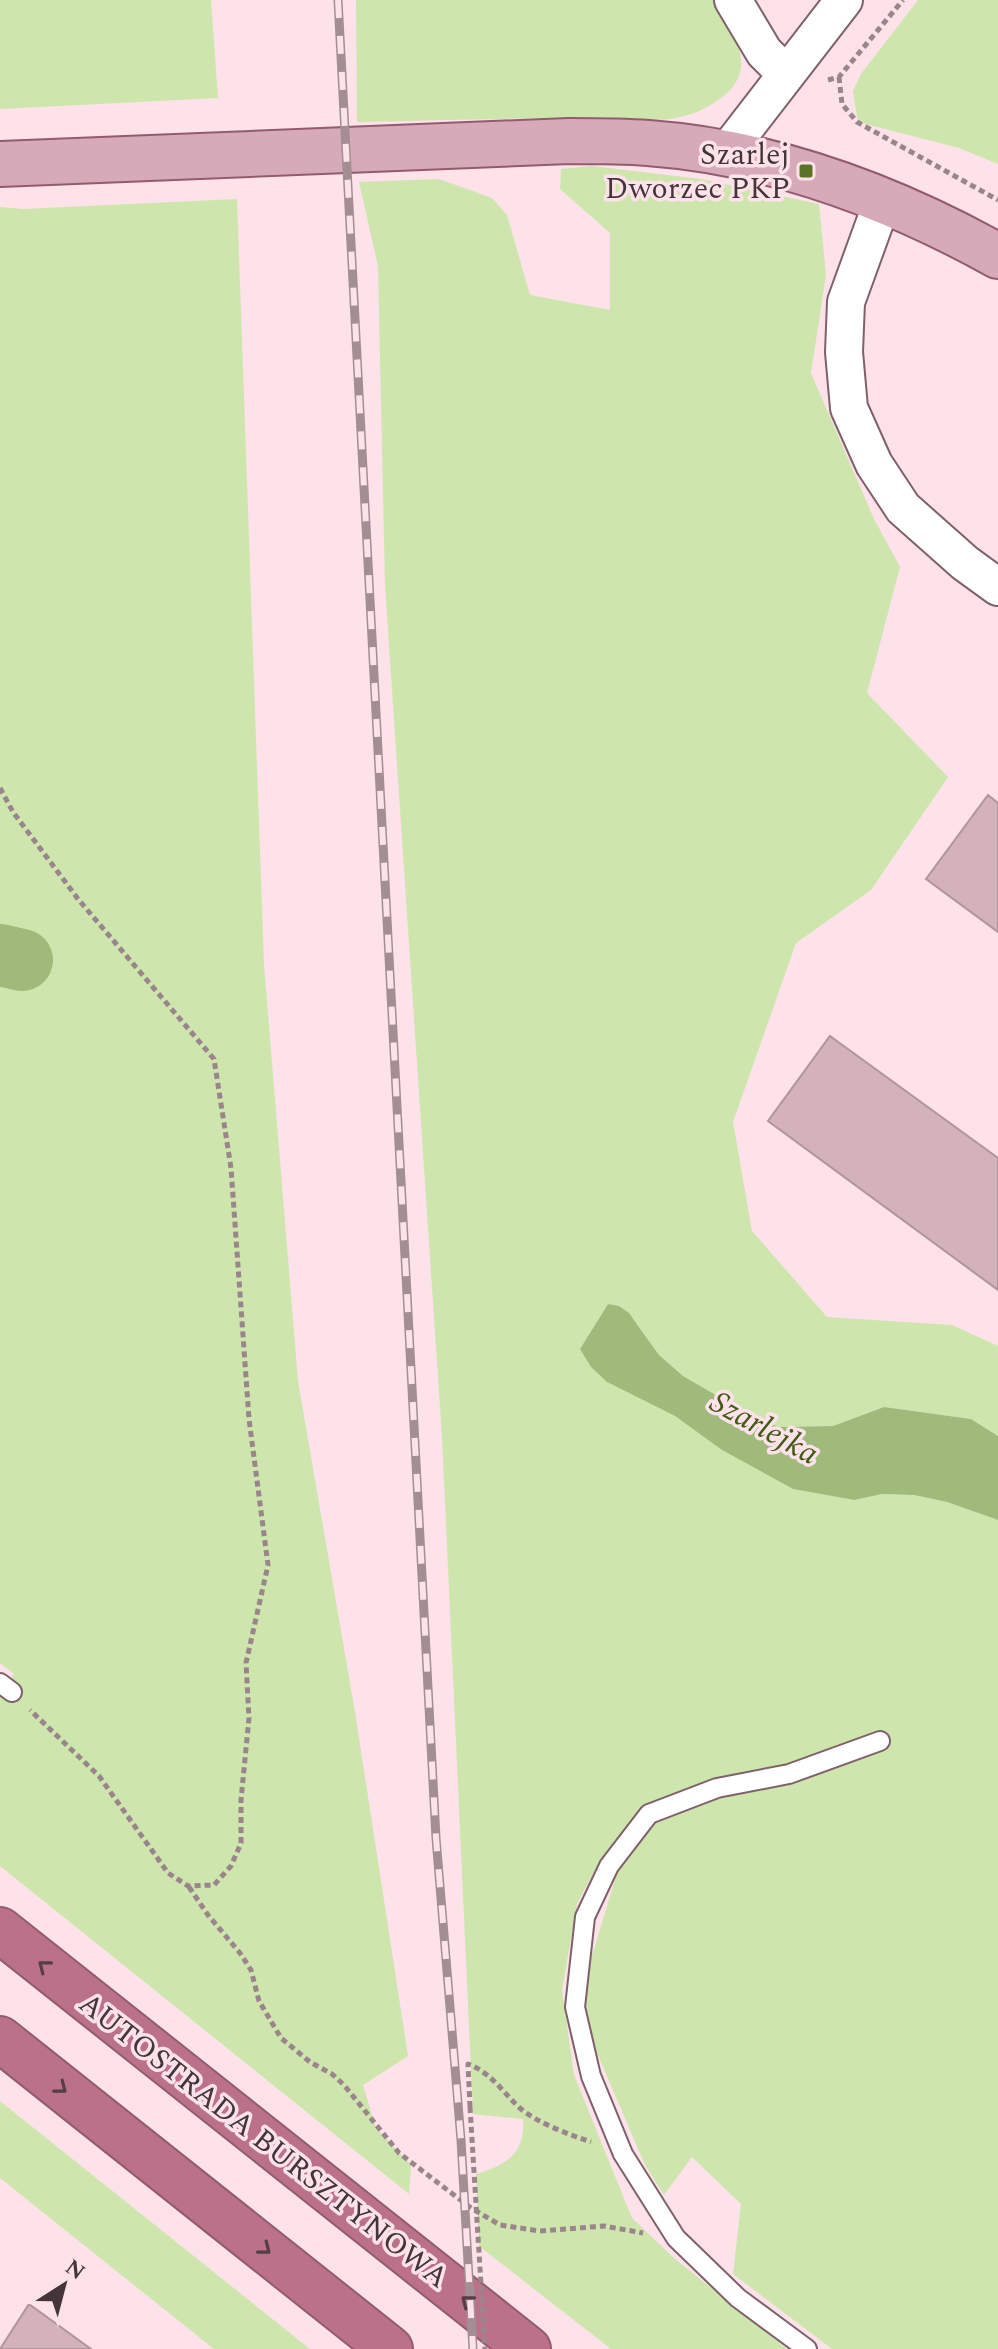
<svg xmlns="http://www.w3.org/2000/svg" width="998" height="2349" font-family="Spectral,serif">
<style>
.green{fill:#cee6ad}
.water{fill:#a0ba7c}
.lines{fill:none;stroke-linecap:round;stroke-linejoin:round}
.river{stroke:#a0ba7c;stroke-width:62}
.building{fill:#d3b2bb;stroke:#b3939c;stroke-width:2}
.service-casing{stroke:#7e6169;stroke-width:22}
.minor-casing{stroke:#7e6169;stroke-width:40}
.primary-casing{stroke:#925c6e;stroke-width:48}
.motorway-casing{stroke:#925c6e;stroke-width:48}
.path{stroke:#99858a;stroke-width:5;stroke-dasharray:6 4;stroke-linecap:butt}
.service{stroke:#fff;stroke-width:18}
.minor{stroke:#fff;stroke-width:36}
.primary{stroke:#d7aab9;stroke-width:44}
.motorway{stroke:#bc718a;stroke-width:44}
.rail-casing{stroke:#a28e93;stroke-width:9}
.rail{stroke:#fde2e9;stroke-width:6;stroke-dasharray:18;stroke-linecap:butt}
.path-bridge{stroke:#99858a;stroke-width:5;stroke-dasharray:6 4;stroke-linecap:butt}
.oneway{stroke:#553e45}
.poi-dot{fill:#597428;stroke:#fde2e9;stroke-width:3}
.labels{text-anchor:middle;stroke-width:7;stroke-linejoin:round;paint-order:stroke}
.poi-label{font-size:30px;fill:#433539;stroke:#fde2e9;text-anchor:end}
.street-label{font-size:30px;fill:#433539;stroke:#fde2e9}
.water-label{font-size:32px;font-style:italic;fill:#435a17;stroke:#fde2e9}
</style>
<rect width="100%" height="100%" fill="#fde2e9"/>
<!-- green -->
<path class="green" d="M0 0H211L218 98 0 109Z
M356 0H715C724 19 744 46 741 68 739 91 708 109 688 115 657 125 623 118 590 118 513 118 435 120 357 122Z
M918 0H998V164L959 148 858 122 853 91 861 74Z
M592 166 701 179 819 204 826 275 811 373 874 519 900 567 867 693 948 777 871 890 796 943 733 1122 752 1231 827 1317 952 1325 998 1346V1436L971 1419 884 1407 833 1426 780 1427 761 1421 683 1376 659 1355 635 1321 619 1306 608 1304 580 1349 607 1382 675 1416 722 1450 793 1489 854 1500 882 1494 914 1495 947 1502 998 1520V2349H832L733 2274 741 2204 692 2157 664 2195 645 2165 585 2025V1979L619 1866 600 1860 577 1904 562 1990 574 2075 632 2218 674 2258 787 2349H611L479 2246 476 2174C506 2165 526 2153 523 2119L473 2114 442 1437 385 585 378 266 359 182 439 179 492 198 507 215 530 295 610 310V233L560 189 561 169Z
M237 199 264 965 298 1381 355 1712 408 2056 363 2085 376 2128 411 2165 409 2194 0 1866V1693L14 1674 0 1663V207L23 209Z
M0 2101 310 2349H214L0 2178Z"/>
<!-- water -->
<path class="water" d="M608 1304 619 1306 629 1313 659 1355 683 1376 761 1421 780 1427 833 1426 884 1407 971 1419 998 1436V1520L947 1502 914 1495 882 1494 854 1500 793 1489 722 1450 675 1416 607 1382 591 1367 580 1349Z"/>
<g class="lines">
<!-- river -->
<path class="river" d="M0 955 22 960"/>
</g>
<!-- building -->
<path class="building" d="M988 795 998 803V932L926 879Z
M830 1036 998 1158V1290L768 1121Z
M29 2304 91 2349H0Z"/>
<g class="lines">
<!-- service casing -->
<g class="service-casing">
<path id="service" d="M0 1683 12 1692
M807 2349 738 2298 676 2238 623 2154 591 2076 575 2007 585 1917 609 1866 649 1814 717 1788 789 1774 880 1741"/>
</g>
<!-- minor casing -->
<g class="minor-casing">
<path id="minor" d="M733 0 764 52 785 73
M725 154 844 0
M883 200 846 302 844 352 849 408 874 464 903 508 965 563 998 587"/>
</g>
<!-- primary casing -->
<g class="primary-casing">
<path id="primary" d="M0 164 569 141C595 141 622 141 648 143 772 152 890 196 998 256"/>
</g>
<!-- motorway casing -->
<g class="motorway-casing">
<path id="motorway" d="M0 1930 528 2349
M0 2039 390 2349"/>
</g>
<!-- path -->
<path class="path" d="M839 77 842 104 857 122 998 200
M828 80 839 77 903 0
M0 788 13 812 78 899 214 1059 231 1168 249 1419 268 1565 246 1663 249 1718 241 1800V1843L231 1866 214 1885 188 1886 168 1873 99 1776 30 1710
M189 1887 208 1915 240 1953 251 1970 259 2001 281 2038 310 2062 332 2074 344 2085 399 2153 471 2208 500 2225 540 2231 604 2226 643 2233
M470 2107 468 2064C492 2073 503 2093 521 2109 538 2123 570 2135 591 2142"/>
<!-- service -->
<use href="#service" class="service"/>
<!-- minor -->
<use href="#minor" class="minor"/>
<!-- primary -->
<use href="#primary" class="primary"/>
<!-- motorway -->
<use href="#motorway" class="motorway"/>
<!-- rail casing -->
<g class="rail-casing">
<path id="rail" d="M338 0 436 1838 461 2140 473 2349"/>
</g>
<!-- rail -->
<use href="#rail" class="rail"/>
<!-- path-bridge -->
<path class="path-bridge" d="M470 2107 485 2349"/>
</g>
<!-- one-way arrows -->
<defs><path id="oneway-chevron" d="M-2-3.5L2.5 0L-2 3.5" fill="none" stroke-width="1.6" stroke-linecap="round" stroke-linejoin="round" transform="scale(2)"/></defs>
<g class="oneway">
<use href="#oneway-chevron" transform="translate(44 1966) rotate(-142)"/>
<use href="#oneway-chevron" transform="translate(61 2088) rotate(38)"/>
<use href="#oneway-chevron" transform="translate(265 2249) rotate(38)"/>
<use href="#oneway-chevron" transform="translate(467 2301) rotate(-142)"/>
</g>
<!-- markers -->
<rect class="poi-dot" x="798" y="163" width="16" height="16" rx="4"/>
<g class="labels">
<!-- poi labels -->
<g class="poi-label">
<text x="790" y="164">Szarlej<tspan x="790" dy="34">Dworzec PKP</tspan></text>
</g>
<!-- street labels -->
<g class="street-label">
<text transform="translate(264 2140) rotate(38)" y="10">AUTOSTRADA BURSZTYNOWA</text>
</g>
<!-- water labels -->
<g class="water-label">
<text transform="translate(765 1427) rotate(29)" y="11">Szarlejka</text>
</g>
</g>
<!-- north arrow -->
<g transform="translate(64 2285) rotate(36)" stroke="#fde2e9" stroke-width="6" paint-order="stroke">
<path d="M0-6L14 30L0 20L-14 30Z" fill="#433539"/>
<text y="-12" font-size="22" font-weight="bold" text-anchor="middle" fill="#433539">N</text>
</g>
</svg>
